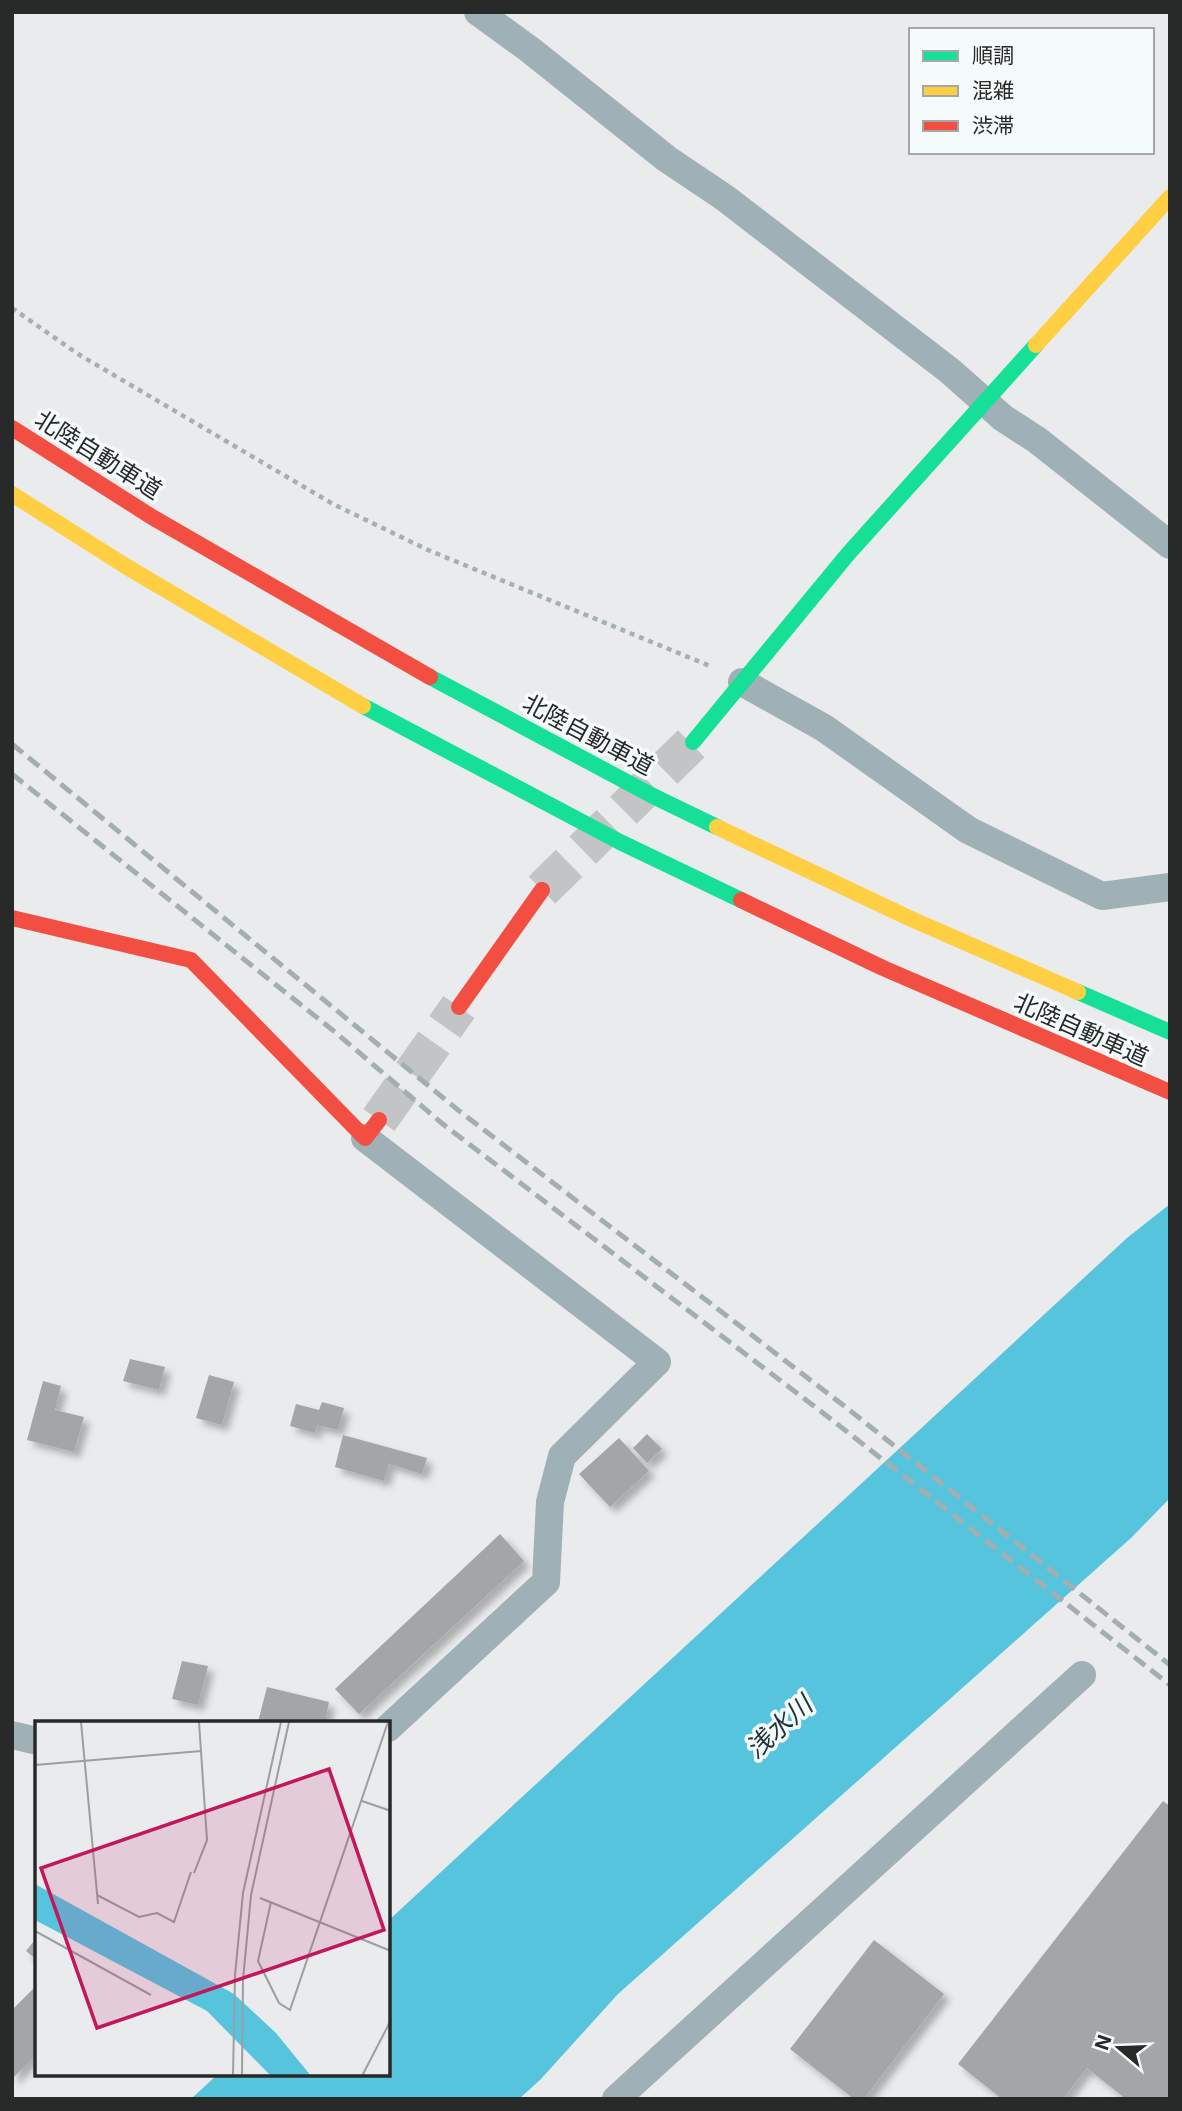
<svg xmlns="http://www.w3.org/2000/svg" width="1182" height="2111" font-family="Inter,'Noto Sans JP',sans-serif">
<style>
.water{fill:#57c4de}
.building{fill:#a4a5a6;filter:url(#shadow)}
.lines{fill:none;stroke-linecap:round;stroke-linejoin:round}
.secondary-tunnel{stroke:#c2c4c6;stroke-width:38;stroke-dasharray:38 19;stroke-linecap:butt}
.path{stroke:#a3b0b5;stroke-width:4.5;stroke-dasharray:5 5;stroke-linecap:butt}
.street{stroke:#9fb0b6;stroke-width:28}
.fast{stroke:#16e098;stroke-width:16}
.slow{stroke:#ffcf43;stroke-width:16}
.jam{stroke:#f24e42;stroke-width:16}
.rail{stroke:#a2aeb2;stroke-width:5;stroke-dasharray:14 7;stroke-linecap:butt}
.labels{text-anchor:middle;stroke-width:7;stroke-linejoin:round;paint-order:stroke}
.street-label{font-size:24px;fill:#282a2a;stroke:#f5fafb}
.water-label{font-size:26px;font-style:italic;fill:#1e353c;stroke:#f5fafb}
.inset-road{fill:none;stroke:#9c9e9f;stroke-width:2}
.view{fill:#c2185b;fill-opacity:0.15;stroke:#c2185b;stroke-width:3.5}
.inset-edge{fill:none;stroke:#282a2a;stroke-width:3.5}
</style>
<defs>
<filter id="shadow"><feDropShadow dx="6" dy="6" stdDeviation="3.5" flood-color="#0004"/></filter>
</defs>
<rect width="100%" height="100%" fill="#e9ebed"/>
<!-- water -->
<path class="water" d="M1170 1204V1498L1131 1538 618 1994 540 2080 519 2099H191L218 2074H388L389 1920 1127 1238Z"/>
<!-- building -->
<path class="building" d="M130 1359 165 1367 159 1390 123 1381Z
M209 1375 234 1382 222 1425 196 1418Z
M43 1381 61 1386 55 1410 84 1417 74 1452 27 1440Z
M322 1402 344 1408 338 1430 317 1425 315 1433 290 1426 296 1404 319 1410Z
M647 1434 662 1449 647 1463 633 1448Z
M343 1435 427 1458 422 1474 389 1464 384 1481 335 1467Z
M619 1438 649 1471 610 1507 579 1474Z
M500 1534 524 1561 359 1714 335 1689Z
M182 1661 208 1666 198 1705 172 1699Z
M267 1687 329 1702 325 1722H258Z
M1163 1801 1170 1806V2099H1126L1087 2068 1063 2099H1002L958 2064Z
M874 1940 944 1994 864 2099H854L790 2049Z
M34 1941 37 1943V1960L26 1951Z
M37 1985V2054L12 2079V2010Z"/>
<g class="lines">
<!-- secondary-tunnel -->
<path class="secondary-tunnel" d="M542 890 693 742
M379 1120 459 1007"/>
<!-- path -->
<path class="path" d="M12 308 78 354 333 504 428 550 710 666"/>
<!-- street -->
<path class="street" d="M478 12 529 49 667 159 725 198 950 371 1003 418 1037 440 1170 545
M742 682 824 728 968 830 1102 896 1170 887
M365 1138 657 1362 562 1456 550 1502 546 1582 388 1728
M12 1735 37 1741
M616 2099 1082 1675"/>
<!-- fast -->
<path class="fast" d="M430 677 653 796 717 827
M363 706 620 842 741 900
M693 742 848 554 1036 345
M1078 992 1170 1032"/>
<!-- slow -->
<path class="slow" d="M1036 345 1170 197
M12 494 127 567 363 706
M717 827 909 918 1078 992"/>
<!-- jam -->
<path class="jam" d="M12 428 152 517 430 677
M741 900 883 968 1170 1092
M12 918 191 960 365 1138 379 1120
M459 1007 542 890"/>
<!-- rail -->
<path class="rail" d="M12 744 458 1110 843 1405 1170 1665
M12 774 335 1032 444 1125 827 1416 1170 1685"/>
</g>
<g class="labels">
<!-- street labels -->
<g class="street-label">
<text transform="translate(98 455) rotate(32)" y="8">北陸自動車道</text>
<text transform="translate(588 735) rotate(28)" y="8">北陸自動車道</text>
<text transform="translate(1081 1030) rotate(24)" y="8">北陸自動車道</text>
</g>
<!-- water labels -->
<g class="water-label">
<text transform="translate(779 1727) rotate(-42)" y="9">浅水川</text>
</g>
</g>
<!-- overview -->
<g transform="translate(35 1721)">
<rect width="355" height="355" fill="#e9ebed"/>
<path d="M0 163 199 273 241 312 276 355H236L172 290 0 199Z" fill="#57c4de"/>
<path class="inset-road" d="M46 1 63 183M0 44 166 30M327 80 356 90M159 152 172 119 164 1M62 174 104 196 122 192 139 201 156 151M225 177 356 230M236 181 223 240 244 282 255 289 353 1M0 210 116 274M198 355 200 254 208 172 246 1M207 355 208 259 216 174 254 1M327 355 356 299"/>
<path class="view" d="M294 48 349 209 62 307 6 147Z"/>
<rect width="355" height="355" class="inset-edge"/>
</g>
<!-- border -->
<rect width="1182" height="2111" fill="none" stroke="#282a2a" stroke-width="28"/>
<!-- legend -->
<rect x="909" y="28" width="245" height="126" fill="#f5fafb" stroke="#a3a7a7" stroke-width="2"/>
<rect x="923" y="51" width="35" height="10" fill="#16e098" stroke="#a3a7a7" stroke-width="2"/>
<text x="972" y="63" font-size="21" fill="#282a2a">順調</text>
<rect x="923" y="86" width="35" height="10" fill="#ffcf43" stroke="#a3a7a7" stroke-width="2"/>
<text x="972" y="98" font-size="21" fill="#282a2a">混雑</text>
<rect x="923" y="121" width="35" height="10" fill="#f24e42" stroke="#a3a7a7" stroke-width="2"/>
<text x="972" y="133" font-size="21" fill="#282a2a">渋滞</text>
<!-- north arrow -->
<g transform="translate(1119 2048) rotate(289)" stroke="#f5fafb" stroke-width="5" paint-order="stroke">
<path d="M0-5L12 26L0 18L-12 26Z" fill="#282a2a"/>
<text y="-10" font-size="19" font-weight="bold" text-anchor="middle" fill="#282a2a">N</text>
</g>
</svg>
